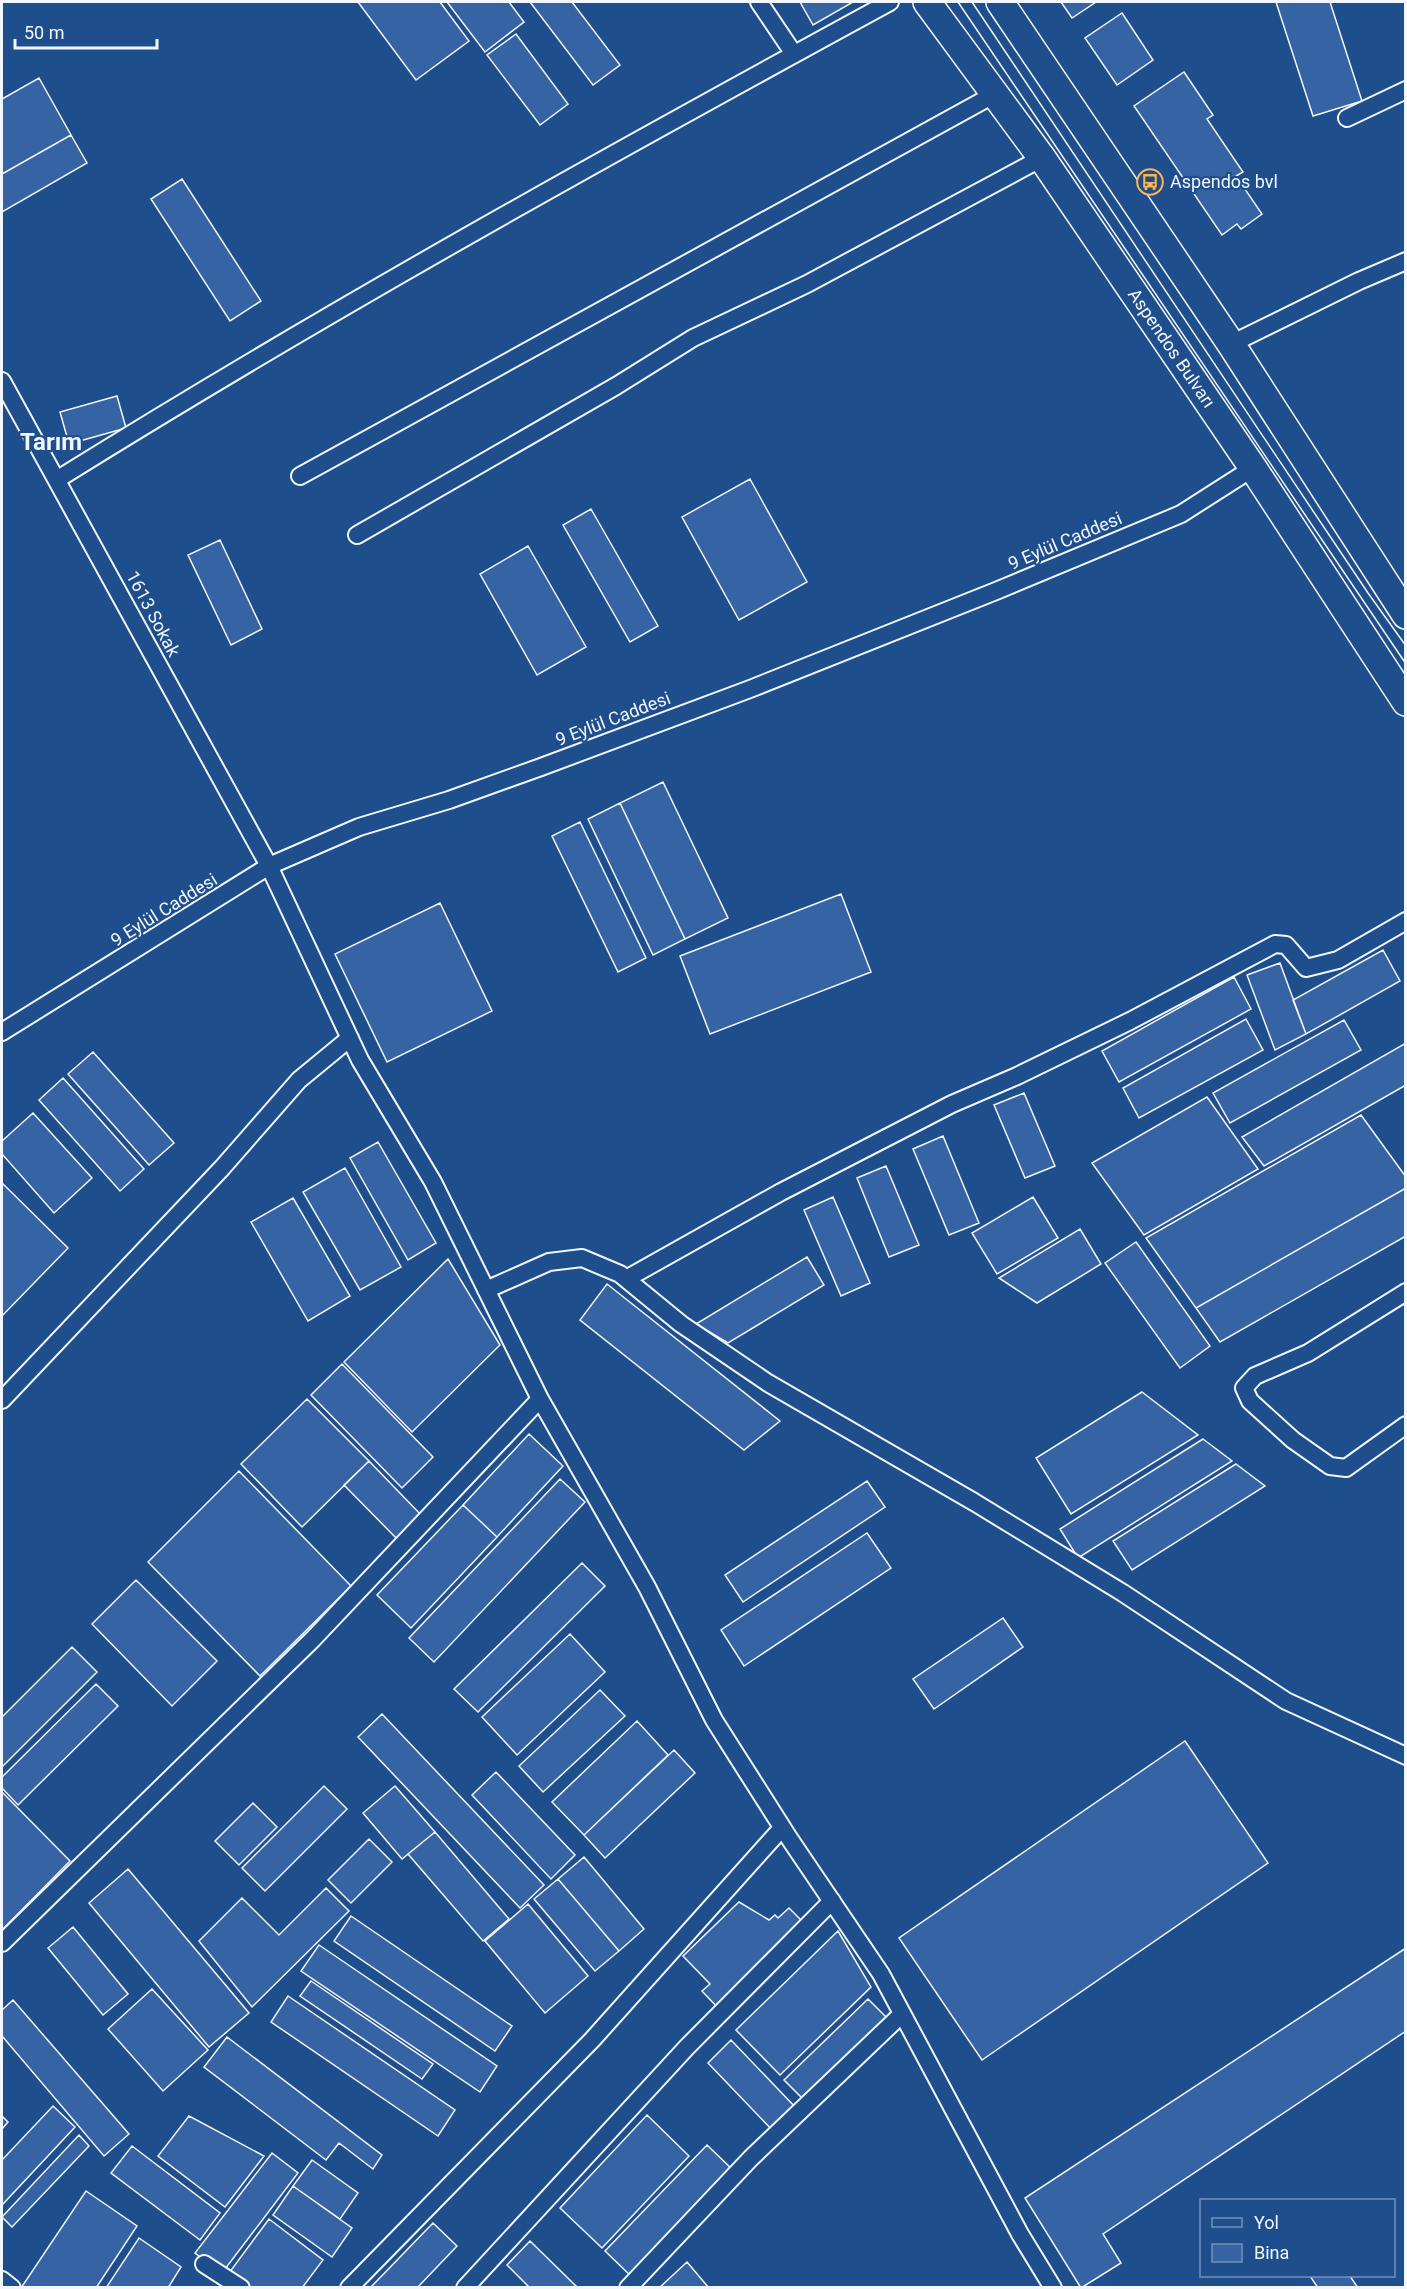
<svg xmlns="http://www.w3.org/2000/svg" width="1407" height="2289" font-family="Roboto,sans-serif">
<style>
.building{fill:#3563a3;stroke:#f2f6ff;stroke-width:1.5}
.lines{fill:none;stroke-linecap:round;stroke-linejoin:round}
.minor-casing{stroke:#f2f6ff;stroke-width:20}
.primary-casing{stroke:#f2f6ff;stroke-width:30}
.minor{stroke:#1f4e8c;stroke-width:16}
.primary{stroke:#1f4e8c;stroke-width:27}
.tram{stroke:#f2f6ff;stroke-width:1.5}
.labels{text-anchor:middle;stroke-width:4.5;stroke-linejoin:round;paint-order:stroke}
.poi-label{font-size:18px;fill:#f2f6ff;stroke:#1f4e8c;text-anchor:start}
.street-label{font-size:18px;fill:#f2f6ff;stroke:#1f4e8c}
.district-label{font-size:24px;font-weight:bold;fill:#f2f6ff;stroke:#1f4e8c}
</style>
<rect width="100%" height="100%" fill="#1f4e8c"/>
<!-- building -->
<path class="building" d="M358 2H440L469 41 416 80Z
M447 2H509L524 22 485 52Z
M530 2H572L620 65 593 85Z
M800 2H853L813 25Z
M1061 2H1096L1072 18Z
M1276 2H1330L1362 101 1313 116Z
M1122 13 1153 60 1117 85 1085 38Z
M516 34 568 104 540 125 487 55Z
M1184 72 1213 115 1207 119 1243 172 1236 176 1262 214 1241 229 1237 224 1222 235 1134 106Z
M39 78 71 135 2 174V99Z
M71 135 87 163 2 212V174Z
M182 179 261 301 230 321 151 199Z
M117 396 126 428 69 444 60 412Z
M750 479 807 582 739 620 682 517Z
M591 509 658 626 630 642 563 525Z
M220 540 262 629 231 645 188 555Z
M528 546 586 647 537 675 480 574Z
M663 782 728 918 685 939 620 803Z
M620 803 685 939 653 955 588 819Z
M580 822 646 958 618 972 552 836Z
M841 894 871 972 710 1034 680 956Z
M440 903 492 1011 387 1062 335 954Z
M1383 950 1400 981 1306 1034 1293 1000Z
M1280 963 1306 1034 1275 1050 1247 975Z
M1234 977 1251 1009 1119 1082 1102 1051Z
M1246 1019 1263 1050 1139 1118 1123 1088Z
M1344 1020 1361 1050 1230 1123 1213 1093Z
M1406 1043V1085L1264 1166 1242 1137Z
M93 1052 174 1143 149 1165 68 1074Z
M63 1078 144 1169 120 1191 39 1100Z
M1024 1093 1055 1166 1025 1178 994 1105Z
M1207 1097 1258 1169 1144 1235 1092 1163Z
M33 1113 92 1178 54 1213 2 1154V1141Z
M1361 1115 1406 1177V1188L1196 1308 1146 1238Z
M943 1136 979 1223 949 1235 913 1149Z
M378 1142 436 1243 408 1260 350 1158Z
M886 1166 919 1245 889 1257 857 1178Z
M345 1168 401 1267 360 1290 303 1192Z
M2 1183 68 1248 2 1316Z
M1406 1188V1236L1220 1342 1196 1308Z
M833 1197 870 1283 841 1296 804 1210Z
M1033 1197 1058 1238 997 1274 972 1233Z
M293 1198 350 1296 308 1321 251 1222Z
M1080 1229 1101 1264 1037 1303 999 1278Z
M1136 1242 1210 1346 1180 1368 1105 1263Z
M807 1257 824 1285 728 1343 696 1324Z
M448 1259 500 1345 412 1432 344 1362Z
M607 1284 780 1421 744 1450 580 1320Z
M342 1364 433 1457 402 1488 311 1395Z
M1142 1392 1198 1435 1071 1514 1036 1458Z
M307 1399 369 1461 302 1527 241 1464Z
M529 1434 563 1466 497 1537 463 1505Z
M1203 1439 1232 1461 1078 1558 1060 1529Z
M369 1461 423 1517 399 1541 344 1485Z
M1236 1464 1265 1486 1132 1570 1113 1541Z
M239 1471 351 1586 260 1676 148 1562Z
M560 1479 585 1502 434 1662 409 1638Z
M867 1481 885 1507 743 1602 725 1575Z
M463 1505 497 1537 411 1628 377 1595Z
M867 1533 891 1568 744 1666 721 1630Z
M582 1563 605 1586 478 1712 454 1689Z
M136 1580 217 1661 172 1706 92 1624Z
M1003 1618 1023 1647 934 1709 913 1679Z
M570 1634 605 1672 517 1755 482 1717Z
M72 1647 97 1672 2 1767V1717Z
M96 1684 118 1706 18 1805 2 1788V1777Z
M600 1690 625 1716 543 1792 519 1766Z
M382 1714 544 1885 520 1908 358 1737Z
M637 1721 668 1755 584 1835 552 1802Z
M1185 1741 1268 1863 982 2060 899 1938Z
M674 1750 695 1773 605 1858 584 1835Z
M496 1772 575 1855 551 1879 472 1795Z
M324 1786 347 1809 265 1891 242 1868Z
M395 1786 435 1832 402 1859 363 1813Z
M2 1792 70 1861 2 1930Z
M253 1803 277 1827 239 1865 215 1841Z
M435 1832 509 1919 483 1941 408 1854Z
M369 1839 392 1862 351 1903 328 1880Z
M584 1857 644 1929 619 1951 558 1879Z
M128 1869 249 2013 209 2047 89 1903Z
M558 1879 619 1951 595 1971 534 1899Z
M326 1888 349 1911 252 2007 199 1941 242 1898 279 1935Z
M739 1902 769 1920 775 1915 778 1918 789 1908 807 1926 719 2009 702 1991 710 1984 683 1956Z
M528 1904 588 1976 545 2013 485 1941Z
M351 1916 512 2026 495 2051 334 1941Z
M73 1927 128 1994 103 2015 48 1948Z
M838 1931 871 1987 780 2075 736 2030Z
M319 1945 497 2066 480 2092 301 1971Z
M1406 1948V2031L1103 2234 1121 2263 1081 2288 1025 2198Z
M311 1981 433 2064 422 2079 300 1996Z
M152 1989 208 2050 163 2091 108 2029Z
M288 1996 455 2110 438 2136 271 2022Z
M868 1999 890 2021 806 2102 784 2080Z
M13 2000 129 2134 104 2156 2 2036V2010Z
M227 2037 382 2155 373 2169 339 2143 326 2160 204 2067Z
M731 2040 798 2110 775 2133 708 2063Z
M53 2106 75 2127 2 2205V2160Z
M647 2115 689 2156 602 2248 560 2208Z
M2 2116 8 2122 2 2129Z
M189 2116 264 2156 225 2207 158 2156Z
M79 2135 89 2146 12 2227 2 2217Z
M707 2145 735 2172 634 2279 605 2251Z
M132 2146 220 2213 200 2240 111 2173Z
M272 2153 298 2173 222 2273 195 2253Z
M312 2160 358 2193 340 2219 293 2186Z
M293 2186 352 2228 332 2257 273 2215Z
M86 2191 137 2226 96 2288H21Z
M269 2219 323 2260 302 2288H248L229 2273Z
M433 2223 457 2246 417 2288H370Z
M139 2238 181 2267 168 2288H106Z
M530 2241 578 2288H530L507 2265Z
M687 2262 709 2288H659Z
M1310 2276H1350L1358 2288H1318Z"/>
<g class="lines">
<!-- minor casing -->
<g class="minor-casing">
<path id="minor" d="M759 2 794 54
M1347 118 1406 90
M1231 344 1359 281 1406 261
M2 381 269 866 360 1060 433 1182 540 1399 647 1587 714 1720 789 1838 881 1974 1020 2234 1053 2288
M300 476 995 94
M58 479C329 310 609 155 890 2
M357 535 616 386 693 338 807 284 1042 158
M2 1032 269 866 359 827 449 800 541 767 750 689 996 591 1181 514 1253 468
M626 1279 781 1192 952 1104 1017 1076 1130 1021 1275 944 1286 945 1306 968 1338 960 1406 921
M486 1290 549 1262 582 1258 620 1274 681 1324 768 1383 974 1502 1123 1593 1286 1701 1406 1756
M1406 1292 1308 1353 1255 1376 1244 1388 1250 1401 1293 1440 1330 1466 1346 1468 1406 1425
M2 1400 222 1168 299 1080 350 1038
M2 1943 313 1639 540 1399
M204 2264 241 2288
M2 2280 12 2288
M349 2288 592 2040 782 1828
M465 2288 687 2047 832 1901
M628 2288 751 2158 902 2014"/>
</g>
<!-- primary casing -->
<g class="primary-casing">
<g id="primary">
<path id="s1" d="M927 2 1042 158 1253 468 1406 702"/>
<path d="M1000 2 1231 344 1406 615"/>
</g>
</g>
<!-- minor -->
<use href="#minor" class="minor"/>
<!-- primary -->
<use href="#primary" class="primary"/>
<!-- tram -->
<path class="tram" d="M958 2 1406 664
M972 2 1368 593 1406 646"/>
</g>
<!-- icons -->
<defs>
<g id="bus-ring" transform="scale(1.35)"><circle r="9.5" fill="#1f4e8c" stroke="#ffb74d" stroke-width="1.5"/><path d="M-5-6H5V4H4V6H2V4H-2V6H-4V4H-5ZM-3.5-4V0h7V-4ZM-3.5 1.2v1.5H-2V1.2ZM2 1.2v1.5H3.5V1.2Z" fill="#ffb74d"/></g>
</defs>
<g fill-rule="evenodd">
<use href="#bus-ring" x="1150" y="182"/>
</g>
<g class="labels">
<!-- poi labels -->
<g class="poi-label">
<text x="1170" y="188">Aspendos bvl</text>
</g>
<!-- street labels -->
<g class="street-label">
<text dy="6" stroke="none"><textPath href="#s1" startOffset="424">Aspendos Bulvarı</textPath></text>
<text transform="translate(1065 541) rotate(-23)" y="6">9 Eylül Caddesi</text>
<text transform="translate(153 614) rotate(62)" y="6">1613 Sokak</text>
<text transform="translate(613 719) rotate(-21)" y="6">9 Eylül Caddesi</text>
<text transform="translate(164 910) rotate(-32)" y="6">9 Eylül Caddesi</text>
</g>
<!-- district labels -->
<g class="district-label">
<text x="51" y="450">Tarım</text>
</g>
</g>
<!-- border -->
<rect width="1407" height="2289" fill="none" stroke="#f2f6ff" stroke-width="6"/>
<!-- legend -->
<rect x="1200" y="2199" width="195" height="78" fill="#1f4e8c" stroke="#7391ba" stroke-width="1.5"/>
<rect x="1212" y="2218" width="30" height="9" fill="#1f4e8c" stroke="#7391ba" stroke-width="1.5"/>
<text x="1254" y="2229" font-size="18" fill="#f2f6ff">Yol</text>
<rect x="1212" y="2244" width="30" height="18" fill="#3563a3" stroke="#7391ba" stroke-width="1.5"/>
<text x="1254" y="2259" font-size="18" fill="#f2f6ff">Bina</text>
<!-- scale -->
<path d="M15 39v9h142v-9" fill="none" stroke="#f2f6ff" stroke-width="3"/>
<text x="24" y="39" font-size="18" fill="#f2f6ff" stroke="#1f4e8c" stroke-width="4.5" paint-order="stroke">50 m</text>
</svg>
